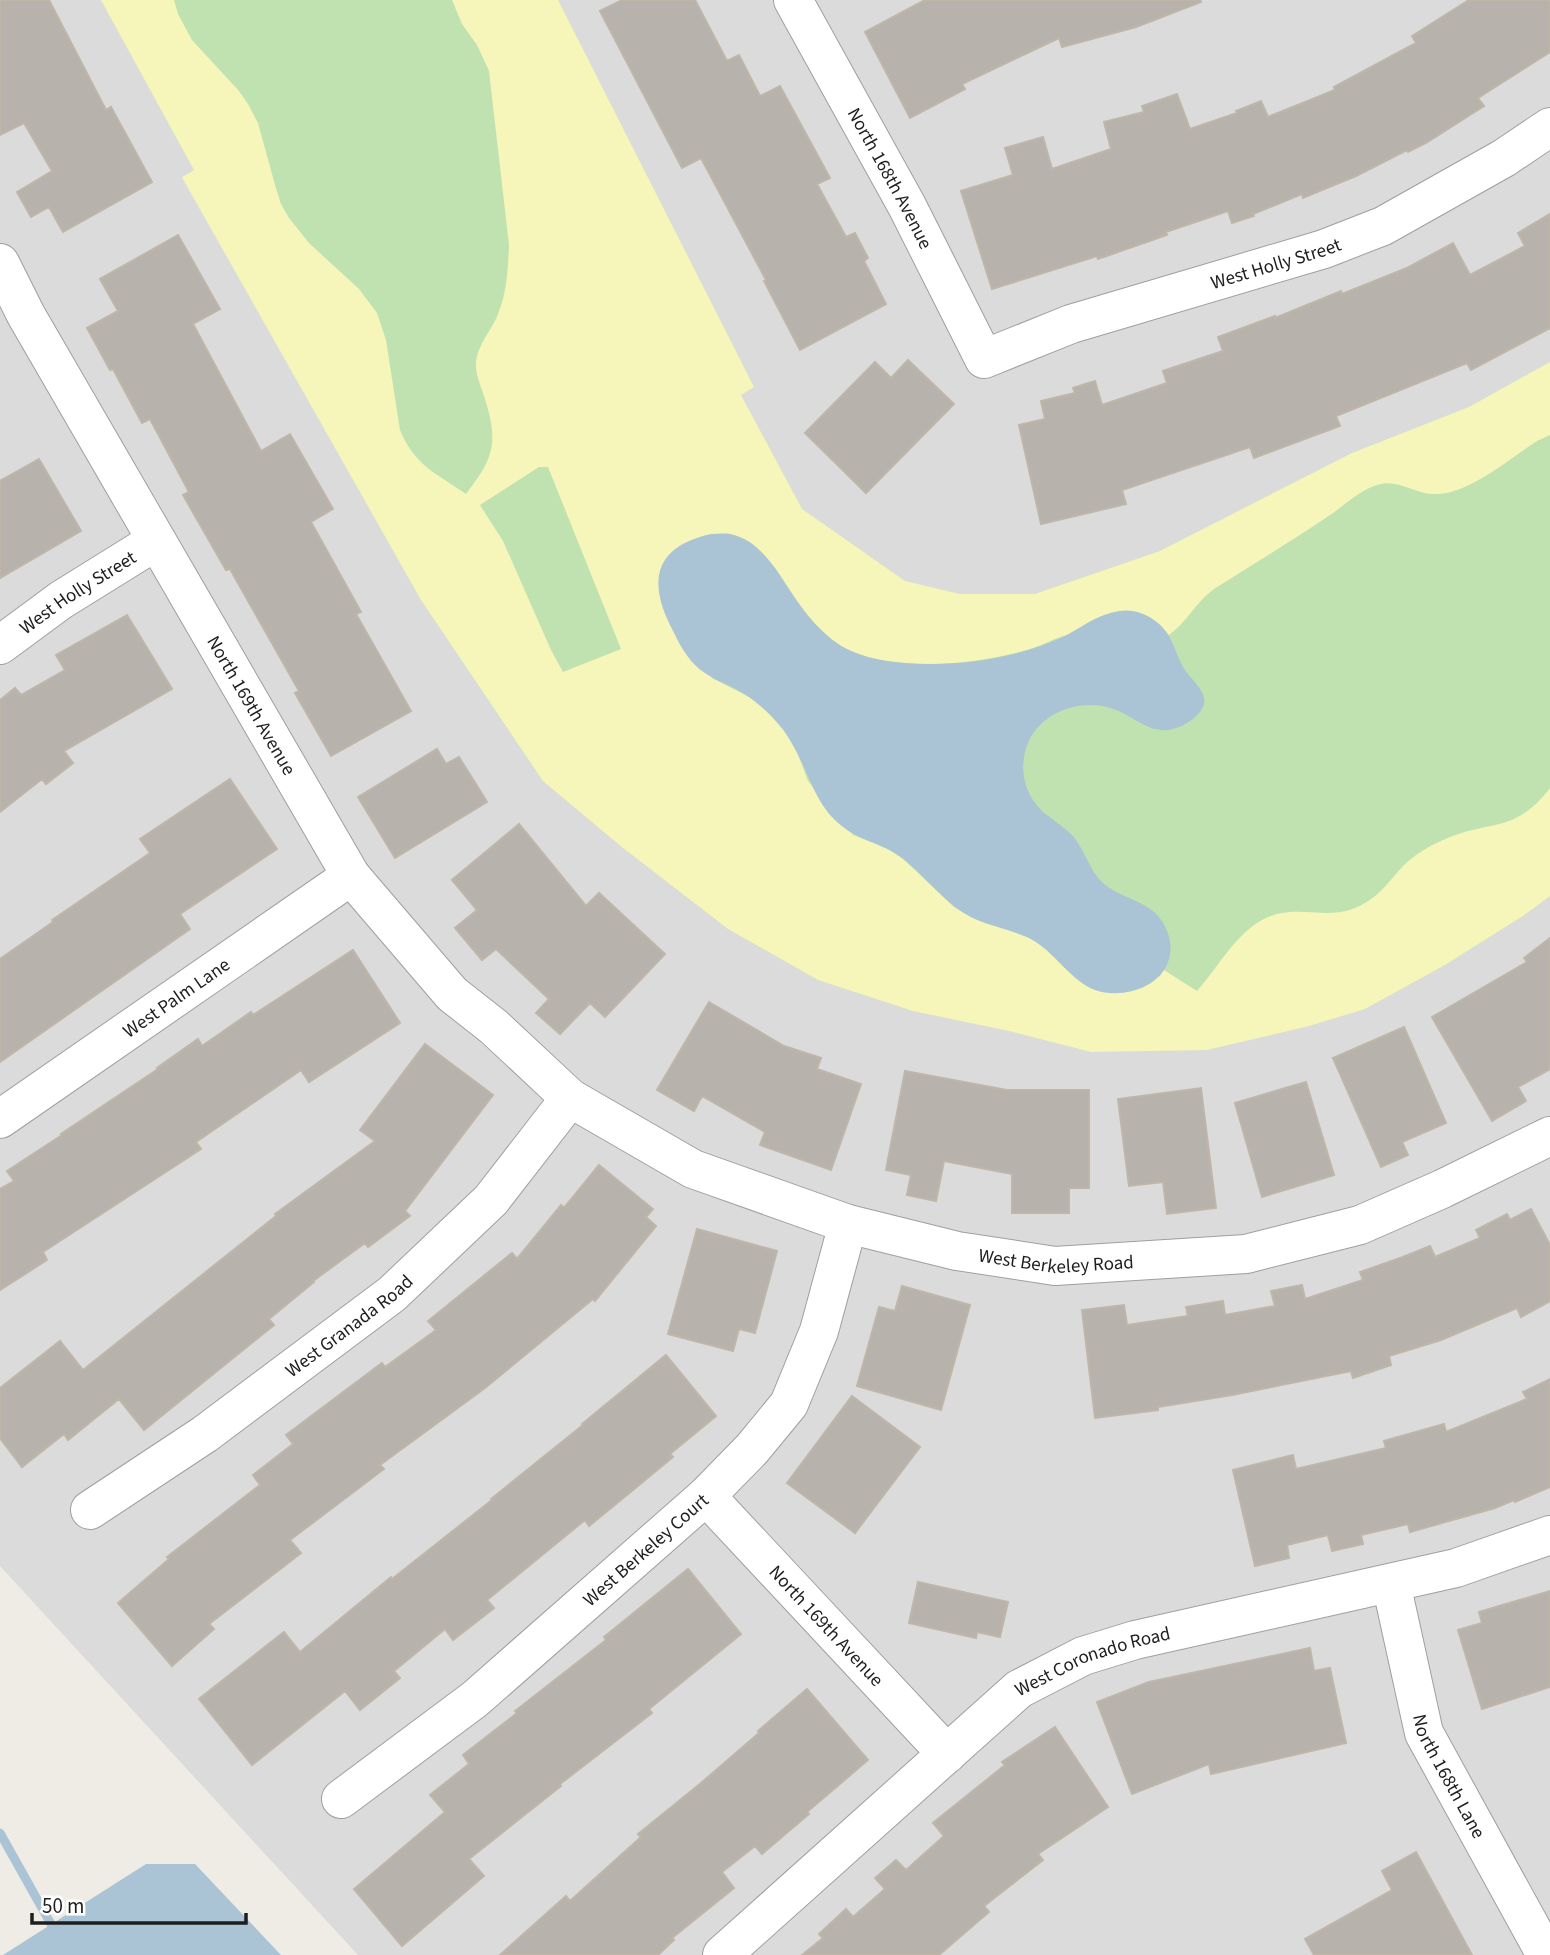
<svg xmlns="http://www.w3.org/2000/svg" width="1550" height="1955" font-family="'Source Sans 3',sans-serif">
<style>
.residential{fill:#dcdbdb}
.grass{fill:#c0e2b0}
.sand{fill:#f6f5ba;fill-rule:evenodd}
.water{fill:#aac4d6}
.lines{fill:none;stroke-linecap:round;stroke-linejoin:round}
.stream{stroke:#aac4d6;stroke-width:9}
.building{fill:#b7b2ab;stroke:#beb6a9;stroke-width:2}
.minor-casing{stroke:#9f9f9f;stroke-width:40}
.minor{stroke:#fff;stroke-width:38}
.labels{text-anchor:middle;stroke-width:7;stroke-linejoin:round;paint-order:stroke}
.street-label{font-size:19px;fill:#1e1e1e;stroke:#fff}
</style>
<rect width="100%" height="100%" fill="#eeece5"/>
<!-- residential -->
<path class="residential" d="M0 0H101L194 170 182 178 421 600 543 781 623 848 818 980 913 1011 1009 1031 1091 1052 1207 1050 1309 1026 1365 1009 1523 916 1550 896V1955H358L0 1566Z
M558 0H1550V362L1469 407 1352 453 1160 551 1035 594H960L905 581 802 509 741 395 754 387Z"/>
<!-- grass -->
<path class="grass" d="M101 0H558L754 387 741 395 802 509 905 581 960 594H1035L1160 551 1352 453 1469 407 1550 362V896L1523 916 1445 965 1365 1009 1309 1026 1207 1050 1091 1052 1009 1031 913 1011 818 980 728 929 623 848 543 781 421 600 182 177 194 170Z"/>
<!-- sand -->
<path class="sand" d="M101 0H174L178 14 192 40 239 91 248 104 258 123 275 185 281 204 289 218 309 243 359 289 377 313 386 340 400 430C415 466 436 473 466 494 493 459 499 444 485 399 482 388 475 375 476 363 477 345 492 330 498 314 507 292 508 268 509 245L489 71 477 45 462 24 452 0H558L754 387 741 395 802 509 905 581 960 594H1035L1160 551 1352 453 1469 407 1550 362V435L1537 441C1509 459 1467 496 1433 494 1413 493 1396 478 1377 485 1358 491 1343 507 1327 517 1290 542 1252 565 1214 589 1196 602 1187 622 1169 635L1159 624C1137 626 1116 629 1095 632 1085 634 1073 634 1063 636 1053 639 1043 645 1033 648 979 665 879 677 831 639 808 620 792 593 775 568L712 678 751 698 769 713 785 732 797 752 808 781 853 835 887 848 902 858 954 907 973 918 1030 938 1046 949 1081 982 1159 977 1164 970 1197 991C1221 964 1243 919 1282 913 1312 908 1335 921 1365 903 1381 894 1391 879 1403 866 1414 855 1429 846 1443 840 1489 819 1514 835 1550 788V896L1523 916 1445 965 1365 1009 1309 1026 1207 1050 1091 1052 1009 1031 913 1011 818 980 728 929 623 848 543 781 421 600 182 177 194 170ZM539 467H548L621 649 563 672 551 650 503 541 480 505Z"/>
<!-- water -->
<path class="water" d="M711 534C717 534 724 533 730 534 765 541 782 581 801 607 810 619 822 632 834 641 854 656 880 661 905 663 957 667 1015 659 1063 637 1079 629 1095 616 1114 612 1129 608 1145 612 1158 623 1171 634 1174 648 1181 663 1190 683 1220 696 1194 718 1187 724 1177 729 1168 730 1148 732 1134 717 1116 710 1085 697 1042 710 1028 743 1018 768 1024 794 1043 812 1053 820 1064 827 1073 836 1085 850 1089 870 1103 883 1118 896 1138 899 1153 911 1167 923 1175 944 1168 962 1158 989 1121 999 1095 990 1072 981 1057 956 1036 942 1017 930 995 928 975 919 945 905 928 878 902 858 881 842 857 841 837 822 815 802 809 774 795 749 789 737 782 727 773 718 762 706 750 697 736 689 722 682 707 677 695 665 684 654 677 639 670 625 647 578 657 546 711 534Z
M146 1864H195L281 1955H3Z"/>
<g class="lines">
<!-- stream -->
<path class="stream" d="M0 1833 56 1933"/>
</g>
<!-- building -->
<path class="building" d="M0 0H49L106 110 111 107 152 182 63 232 49 207 31 217 17 192 52 171 24 123 0 135Z
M622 0H695L727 61 739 55 760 96 780 86 830 178 817 184 846 237 855 233 868 258 864 261 886 304 800 350 764 281 766 280 701 158 682 168 600 11Z
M925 0H1200L1201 2 1136 27 1062 47 1059 38 962 84 965 89 910 118 865 32Z
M1469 0H1550V52L1478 98 1484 106 1426 143 1408 152 1407 150 1356 176 1303 198 1302 194 1253 214 1254 216 1232 223 1228 211 1166 232 1167 235 1098 259 1097 256 992 289 961 191 1013 175 1005 148 1043 137 1052 169 1111 149 1104 122 1144 112 1142 106 1177 94 1190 129 1237 113 1236 111 1261 101 1268 117 1335 90 1334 87 1416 43 1412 36Z
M1550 214V328L1471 370 1467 363 1336 416 1340 426 1254 458 1250 447 1122 490 1126 504 1041 524 1019 425 1045 419 1041 401 1075 393 1073 388 1095 381 1102 405 1167 383 1163 371 1223 351 1218 337 1275 316V318L1341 291 1342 294 1407 268 1453 243 1470 275 1525 246 1518 233Z
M178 235 220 309 193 324 261 451 290 434 333 509 311 522 361 612 356 614 411 711 331 756 295 693 299 691 230 569 226 570 183 495 189 492 150 419 142 423 113 369 110 370 87 328 118 311 100 279Z
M908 360 954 404 866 493 805 433 875 362 891 378Z
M39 459 81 531 0 578V481Z
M127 615 172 689 64 751 73 763 46 784 42 779 0 812V700L15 688 21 695 65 670 56 655Z
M437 749 446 764 459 757 487 802 395 858 358 797Z
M230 779 277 849 180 914 190 929 0 1062V959L53 922 52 920 150 853 140 839Z
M519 824 586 906 599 893 665 954 605 1017 590 1003 560 1034 536 1013 549 999 496 949 482 960 455 928 477 910 452 880Z
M1550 938V1069L1518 1087 1526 1101 1492 1121 1432 1017 1527 962 1524 958Z
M353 950 400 1023 309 1082 301 1070 196 1142 201 1149 43 1252 47 1260 0 1290V1189L14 1181 7 1171 62 1135 61 1134 158 1069 157 1068 198 1039 202 1046 251 1012 253 1015Z
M709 1002 784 1046 821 1058 817 1069 861 1084 831 1170 760 1145 765 1132 702 1096 694 1111 657 1090Z
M1404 1027 1446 1123 1402 1142 1408 1155 1381 1167 1333 1058Z
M425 1044 493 1095 405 1211 410 1216 368 1247 365 1243 313 1281 314 1282 269 1319 274 1325 144 1430 119 1399 68 1440 64 1434 22 1467 0 1438V1388L60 1341 83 1370 276 1216 275 1214 375 1141 360 1130Z
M905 1071 1007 1090H1089V1188H1069V1213H1012V1174L944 1161 936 1201 907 1195 911 1175 886 1170Z
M1306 1082 1334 1175 1262 1197 1235 1103Z
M1201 1088 1216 1208 1167 1214 1163 1182 1129 1186 1118 1099Z
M599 1165 653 1209 646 1217 656 1226 595 1301 593 1299 485 1388 380 1465 384 1469 290 1540 301 1553 209 1624 214 1629 172 1666 118 1603 169 1559 167 1557 260 1485 253 1475 293 1444 286 1435 382 1363 385 1367 436 1330 428 1321 512 1253 517 1259 561 1205 564 1208Z
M1531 1209 1550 1245V1301L1521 1317 1517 1308 1441 1340 1389 1356 1391 1365 1353 1378 1351 1371 1232 1395 1158 1407V1410L1095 1418 1082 1310 1124 1305 1127 1325 1188 1316 1186 1307 1223 1301 1225 1315 1275 1306 1271 1291 1302 1285 1305 1299 1363 1280 1360 1272 1403 1257 1430 1246 1435 1257 1480 1238 1476 1230 1507 1214 1510 1220Z
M697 1229 777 1251 755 1333 739 1329 733 1351 668 1334Z
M902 1286 970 1305 941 1410 857 1386 879 1307 895 1311Z
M666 1355 716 1416 670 1454 673 1457 627 1495 589 1526 585 1520 487 1600 494 1608 453 1640 445 1629 394 1671 400 1678 360 1710 345 1691 252 1765 199 1699 284 1632 300 1652 391 1577 392 1579 492 1500 491 1499 583 1425 582 1424Z
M1550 1379V1487L1515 1502 1514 1500 1495 1508 1410 1532 1408 1524 1361 1535 1363 1544 1332 1551 1328 1535 1287 1545 1289 1558 1255 1566 1233 1470 1293 1455 1296 1469 1386 1448 1384 1441 1444 1424 1446 1432 1527 1399 1523 1392Z
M852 1396 920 1447 855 1533 787 1483Z
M688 1569 741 1634 649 1709 652 1713 560 1784 561 1786 469 1859 484 1876 402 1946 354 1889 445 1812 430 1795 469 1764 463 1755 517 1713 515 1711 606 1640 604 1637Z
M918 1582 1008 1602 1000 1637 977 1632 976 1638 909 1623Z
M1550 1591V1687L1482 1709 1458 1630 1482 1623 1479 1612Z
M1310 1648 1314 1671 1330 1668 1346 1743 1211 1774 1209 1764 1132 1794 1097 1702 1149 1682Z
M807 1689 868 1760 807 1812 809 1814 762 1854 755 1846 722 1872 734 1888 672 1938 674 1940 658 1955H500L566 1896 570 1901 641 1837 638 1834 701 1783 759 1733 758 1731Z
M1055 1727 1108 1807 1038 1854 1043 1860 984 1906 989 1912 939 1955H802L823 1938 819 1934 846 1909 853 1917 885 1889 875 1878 896 1860 906 1870 944 1836 933 1823 1005 1765 1002 1762Z
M1416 1852 1472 1955H1314L1305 1939 1392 1890 1382 1871Z"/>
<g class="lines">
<!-- minor casing -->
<g class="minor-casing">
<g id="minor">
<path id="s1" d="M793 0 907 206 984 359 1071 324 1324 249 1383 226 1504 158 1550 127"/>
<path id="s2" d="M0 263 26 315 351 876 452 994 494 1027 570 1098 693 1169 848 1224 957 1251 1055 1266 1246 1254 1360 1225 1442 1189 1550 1136"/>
<path id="s3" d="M0 645 61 600 156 541"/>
<path id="s4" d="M0 1119 351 876"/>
<path id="s5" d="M706 1496 947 1754"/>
<path id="s6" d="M90 1510 205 1434 392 1294 491 1200 570 1098"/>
<path id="s7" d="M1391 1583 1424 1733 1546 1955"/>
<path id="s8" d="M341 1799 475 1699 706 1496 752 1449 789 1404 819 1331 848 1224"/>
<path id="s9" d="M722 1955 1019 1689 1083 1656 1135 1640 1456 1568 1550 1535"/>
</g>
</g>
<!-- minor -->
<use href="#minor" class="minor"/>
</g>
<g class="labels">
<!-- street labels -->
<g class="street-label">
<text dy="7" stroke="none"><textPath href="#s1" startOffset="203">North 168th Avenue</textPath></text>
<text dy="7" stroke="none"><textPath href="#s1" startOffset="714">West Holly Street</textPath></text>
<text dy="7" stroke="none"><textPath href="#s3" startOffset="94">West Holly Street</textPath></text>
<text dy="7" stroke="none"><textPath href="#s2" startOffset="509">North 169th Avenue</textPath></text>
<text dy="7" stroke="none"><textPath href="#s4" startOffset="214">West Palm Lane</textPath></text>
<text dy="7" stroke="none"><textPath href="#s2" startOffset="1538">West Berkeley Road</textPath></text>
<text dy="7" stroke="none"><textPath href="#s6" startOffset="318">West Granada Road</textPath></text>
<text dy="7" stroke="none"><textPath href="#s8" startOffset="394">West Berkeley Court</textPath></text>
<text dy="7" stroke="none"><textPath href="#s5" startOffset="177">North 169th Avenue</textPath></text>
<text dy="7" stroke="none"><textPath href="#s9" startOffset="478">West Coronado Road</textPath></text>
<text dy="7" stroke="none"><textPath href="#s7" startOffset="203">North 168th Lane</textPath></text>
</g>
</g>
<!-- scale -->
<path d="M32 1913v10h214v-10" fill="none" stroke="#1e1e1e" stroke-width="3.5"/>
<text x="42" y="1913" font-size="21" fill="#1e1e1e" stroke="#ffffff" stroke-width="5" paint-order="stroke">50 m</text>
</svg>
